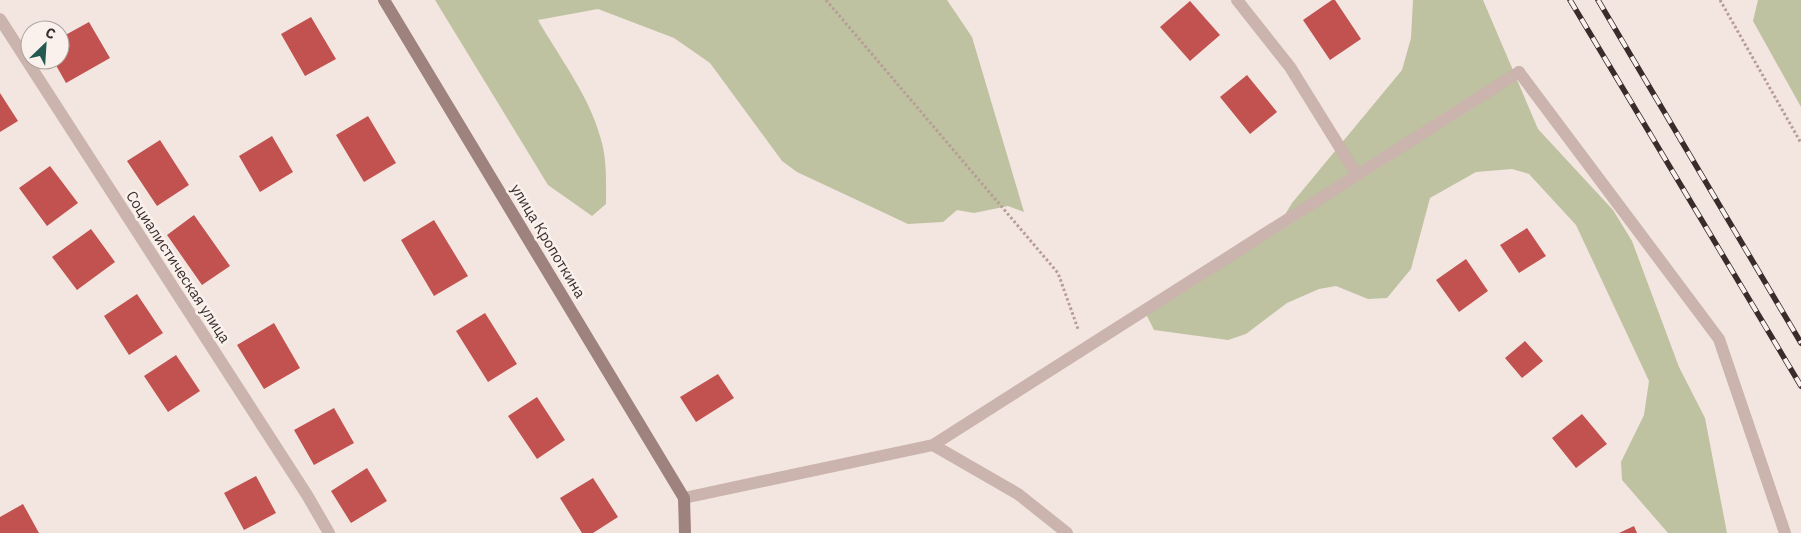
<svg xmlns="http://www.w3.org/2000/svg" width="1801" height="533" font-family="'IBM Plex Sans',sans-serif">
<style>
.green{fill:#bec2a1}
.building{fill:#c15250}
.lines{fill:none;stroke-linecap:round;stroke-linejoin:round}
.path{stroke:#b79d97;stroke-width:3;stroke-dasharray:2.5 2.5;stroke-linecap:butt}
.service{stroke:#cbb4ad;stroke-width:12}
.minor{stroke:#cbb4ad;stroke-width:12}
.secondary{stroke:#9e827e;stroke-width:12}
.rail-casing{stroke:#392c2b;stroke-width:5.5}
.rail{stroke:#faf1ed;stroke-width:4;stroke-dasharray:11;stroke-linecap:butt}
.labels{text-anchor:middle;stroke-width:5;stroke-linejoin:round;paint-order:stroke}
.street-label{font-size:15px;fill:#392c2b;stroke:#faf1ed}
</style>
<rect width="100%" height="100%" fill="#f3e6e1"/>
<!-- green -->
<path class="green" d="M435 0H947L972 37 1024 212 1008 206 974 213 957 210 943 222 908 224 797 172 782 161 710 63 674 38 598 9 538 20C561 60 591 98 602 143 607 163 606 183 606 204L592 216 548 185Z
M1413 0H1483L1538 129 1613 210 1632 241 1679 367 1705 418 1727 533H1668L1622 480 1621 462 1644 415 1649 381 1576 225 1529 174 1512 169 1476 172 1430 198 1411 269 1387 298 1368 299 1336 286 1319 289 1287 303 1246 334 1228 340 1154 330 1146 314 1158 301 1272 236 1292 203 1402 70 1411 38Z
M1758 0H1801V107L1753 21Z"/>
<!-- building -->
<path class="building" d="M1332 0H1335L1361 39 1330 60 1303 20Z
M1190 1 1220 35 1190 61 1160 27Z
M311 17 336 59 305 76 281 34Z
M89 22 110 58 66 83 53 60H60V38Z
M1247 75 1277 112 1250 134 1220 97Z
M0 93 18 121 0 132Z
M368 116 396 163 364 182 336 135Z
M272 136 293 172 260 192 239 156Z
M160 140 189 185 157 206 127 161Z
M50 166 78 203 47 226 19 188Z
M194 215 230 266 202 285 167 235Z
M434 220 468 276 434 296 401 240Z
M1527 228 1546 256 1519 273 1500 245Z
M91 229 115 262 77 290 52 257Z
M1466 259 1488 291 1459 312 1436 280Z
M137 294 163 333 129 355 104 316Z
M485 313 517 364 488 382 456 331Z
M274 323 300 368 264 389 237 345Z
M1525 341 1543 361 1522 378 1505 358Z
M176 355 200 391 168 412 144 376Z
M718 374 734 398 696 422 680 397Z
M537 397 565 440 537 459 508 416Z
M334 408 354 443 314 465 294 430Z
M1582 414 1607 444 1576 468 1552 438Z
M367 468 387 501 351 523 331 491Z
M256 476 276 513 244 530 224 493Z
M593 478 618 517 593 533H582L560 498Z
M23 504 39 533H0V517Z
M1634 526 1637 533H1619Z"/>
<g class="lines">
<!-- path -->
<path class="path" d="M826 0 1058 273 1078 329
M1720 0 1801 143"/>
<!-- service -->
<path class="service" d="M1519 72 1719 339 1785 533
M933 445 1018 494 1067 533"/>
<!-- minor -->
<path class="minor" d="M1237 0 1290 67 1357 175
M0 19 307 495 329 533
M684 498 933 445 1519 72"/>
<!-- secondary -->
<path class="secondary" d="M384 0 684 498 685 533"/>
<!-- rail casing -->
<g class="rail-casing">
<path id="rail" d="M1570 0 1801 386
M1598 0 1801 343"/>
</g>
<!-- rail -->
<use href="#rail" class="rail"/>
</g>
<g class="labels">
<!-- street labels -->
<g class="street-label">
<text transform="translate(548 241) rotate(59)" y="5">улица Кропоткина</text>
<text transform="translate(178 267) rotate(57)" y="5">Социалистическая улица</text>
</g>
</g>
<!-- north arrow -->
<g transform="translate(45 45) rotate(25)"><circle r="24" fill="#faf1ed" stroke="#ada29f"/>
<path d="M0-4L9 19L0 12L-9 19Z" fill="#225a51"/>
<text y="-8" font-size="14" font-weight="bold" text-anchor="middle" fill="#392c2b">С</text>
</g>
</svg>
